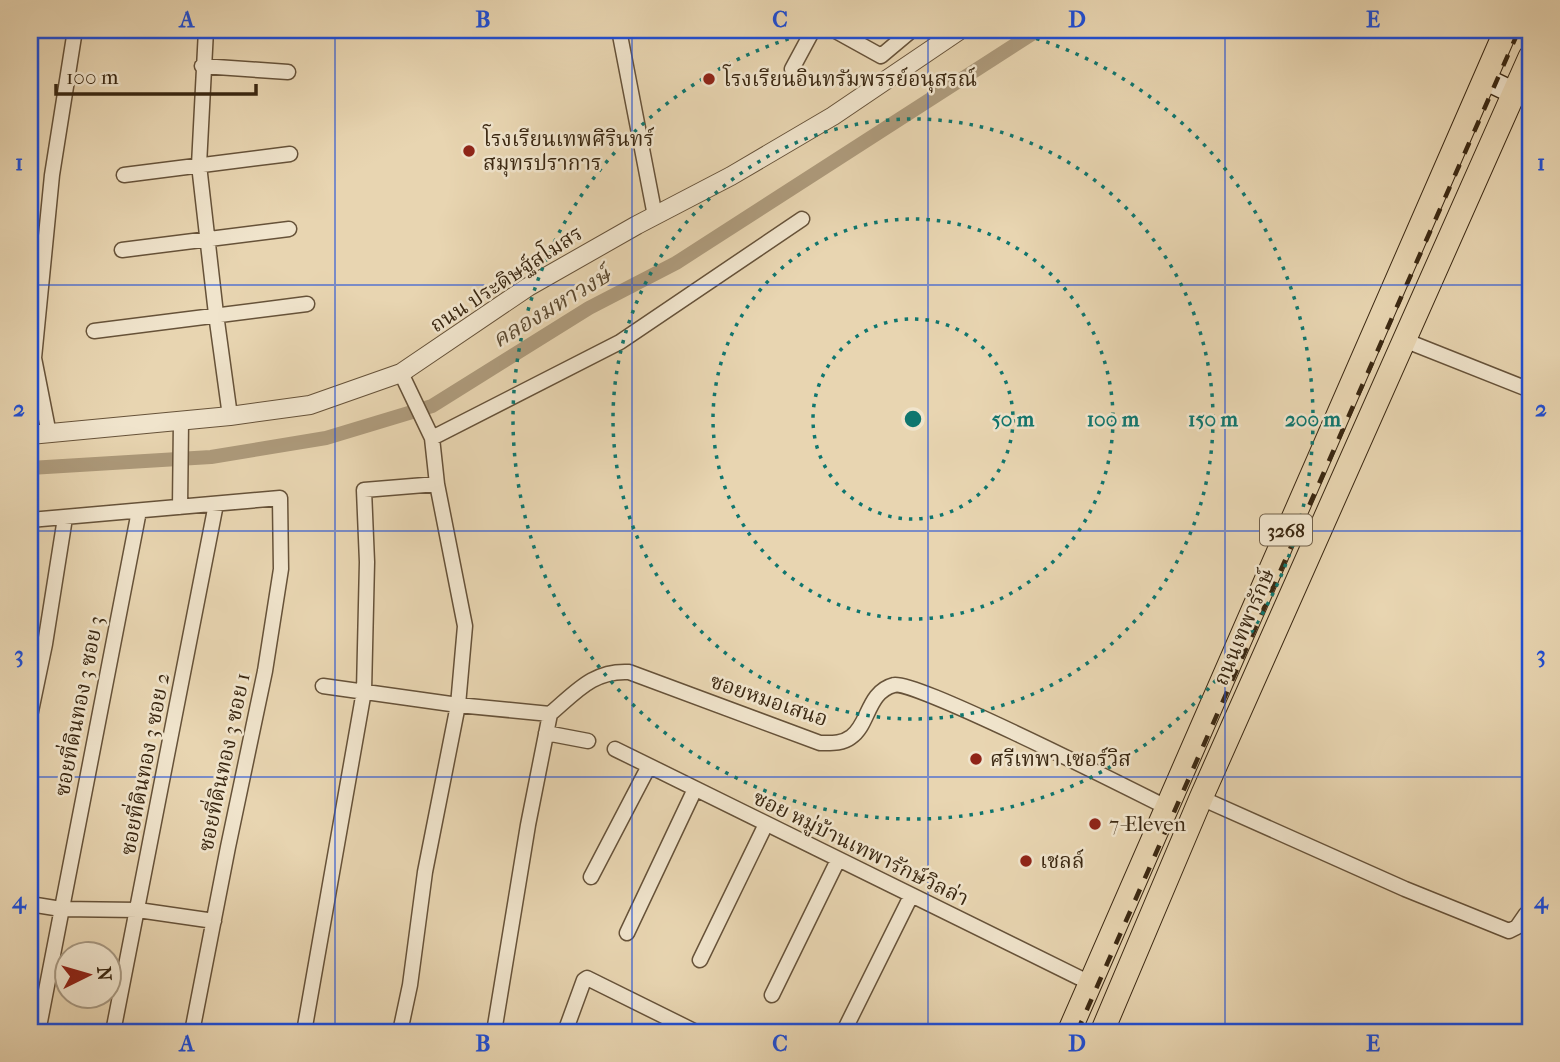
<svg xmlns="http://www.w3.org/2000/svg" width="1560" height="1062" font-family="'IM FELL French Canon','Noto Serif Thai',serif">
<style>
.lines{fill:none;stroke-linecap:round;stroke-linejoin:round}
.canal{stroke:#ad9a7b;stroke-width:14}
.minor-casing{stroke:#665239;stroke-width:17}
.tertiary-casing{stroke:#665239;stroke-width:20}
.secondary-casing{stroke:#3a2711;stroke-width:24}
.primary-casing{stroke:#3a2711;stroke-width:25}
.minor{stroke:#f0e4cc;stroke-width:14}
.tertiary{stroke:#f0e4cc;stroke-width:18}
.secondary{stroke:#f0e4cc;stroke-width:21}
.primary{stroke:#e8d5b1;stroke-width:23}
.rail{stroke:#3a2711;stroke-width:4.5;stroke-dasharray:12 12;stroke-linecap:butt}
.grid{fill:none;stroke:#1d4ed8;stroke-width:2;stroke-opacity:0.55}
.ring{fill:none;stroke:#0f766e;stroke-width:3.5;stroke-dasharray:3.5 7}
.poi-dot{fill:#8f2418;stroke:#f0e4cc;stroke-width:2.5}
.labels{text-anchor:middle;stroke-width:5;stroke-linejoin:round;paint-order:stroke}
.shield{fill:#f0e4cc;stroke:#716049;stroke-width:2}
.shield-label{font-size:19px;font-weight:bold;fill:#3a2711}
.poi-label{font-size:21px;fill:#3a2711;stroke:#f0e4cc;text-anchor:start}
.street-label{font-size:21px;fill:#3a2711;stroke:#f0e4cc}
.water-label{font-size:23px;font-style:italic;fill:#5c4a31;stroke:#f0e4cc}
.centre{fill:#0f766e;stroke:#f0e4cc;stroke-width:3.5}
.ring-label{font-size:21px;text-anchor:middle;font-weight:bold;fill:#0f766e;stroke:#f0e4cc;stroke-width:5;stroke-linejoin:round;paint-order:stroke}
.neatline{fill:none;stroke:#1d4ed8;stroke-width:2.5}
.grid-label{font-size:23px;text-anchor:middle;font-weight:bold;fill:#1d4ed8}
</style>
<rect width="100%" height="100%" fill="#e8d5b1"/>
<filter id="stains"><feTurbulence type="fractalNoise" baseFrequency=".00286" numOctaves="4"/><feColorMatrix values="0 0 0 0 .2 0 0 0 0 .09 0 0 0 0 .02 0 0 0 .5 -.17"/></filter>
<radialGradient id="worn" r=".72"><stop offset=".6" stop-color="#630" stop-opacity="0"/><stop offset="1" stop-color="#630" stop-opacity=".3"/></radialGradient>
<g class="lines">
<!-- canal -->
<path class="canal" d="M30 468 211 457 326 438 432 406 589 308 676 263 1038 30"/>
<!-- minor casing -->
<g class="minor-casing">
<path id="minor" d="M206 30 199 165 216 314 230 416
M619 30 655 216
M834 30 881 56 912 30
M202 66 288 72
M792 69 813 30
M124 175 290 154
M122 250 289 229
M94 331 307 304
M1404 340 1530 390
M49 434 34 358 52 175 75 30
M432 438 620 342 802 219
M180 507 181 421
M30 520 280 498 281 569 265 671 228 847 192 1032
M323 686 458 705 550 714C576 692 593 670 629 672L820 743C831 743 842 744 851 737 869 725 867 692 894 685 913 679 1132 790 1166 807
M30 716 45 644 65 518
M546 733 588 741
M615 749 1090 983
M1201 798 1405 889 1509 931 1517 927 1526 914
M591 877 649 766
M30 904 61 909 138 910 214 921
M627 933 695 789
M700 960 766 824
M772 995 838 860
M845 1029 911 896
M38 1032 139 511
M113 1032 216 504
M304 1032 364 691 367 562 364 490 437 484
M400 1032 410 985 425 872 458 705 465 626 437 484 432 438 401 373
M494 1032 528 825 550 714
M565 1032 584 980 587 978 696 1032"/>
</g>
<!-- tertiary casing -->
<g class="tertiary-casing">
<path id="tertiary" d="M30 435 230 416 310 405 401 373 528 287 637 225 731 176 833 116 960 30"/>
</g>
<!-- secondary casing -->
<g class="secondary-casing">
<path id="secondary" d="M1485 79 1514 93"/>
</g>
<!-- primary casing -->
<g class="primary-casing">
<path id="primary" d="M1069 1032 1506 30
M1102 1032 1201 798 1530 57"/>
</g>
<!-- minor -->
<use href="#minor" class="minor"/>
<!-- tertiary -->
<use href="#tertiary" class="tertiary"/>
<!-- secondary -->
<use href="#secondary" class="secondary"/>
<!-- primary -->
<use href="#primary" class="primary"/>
<!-- rail -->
<path class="rail" d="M1077 1032 1519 30"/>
</g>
<!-- grid -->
<path class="grid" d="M335 30V1032M632 30V1032M928 30V1032M1225 30V1032M30 285H1530M30 531H1530M30 777H1530"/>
<!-- distance rings -->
<g class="ring">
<circle cx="913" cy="419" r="100"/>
<circle cx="913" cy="419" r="200"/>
<circle cx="913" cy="419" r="300"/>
<path d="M1006 30A400 400 0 1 1 820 30"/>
</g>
<!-- markers -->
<g class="poi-dot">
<circle cx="709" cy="79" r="7"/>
<circle cx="469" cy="151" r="7"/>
<circle cx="976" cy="759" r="7"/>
<circle cx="1095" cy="824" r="7"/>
<circle cx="1026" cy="861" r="7"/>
</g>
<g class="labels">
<!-- shield labels -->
<rect class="shield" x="1260" y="514.5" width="52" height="31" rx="5"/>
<g class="shield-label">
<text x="1286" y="537">3268</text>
</g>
<!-- poi labels -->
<g class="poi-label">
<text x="723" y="86">โรงเรียนอินทรัมพรรย์อนุสรณ์</text>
<text x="483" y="146">โรงเรียนเทพศิรินทร์<tspan x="483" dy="24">สมุทรปราการ</tspan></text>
<text x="990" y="766">ศรีเทพา เซอร์วิส</text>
<text x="1109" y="831">7-Eleven</text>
<text x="1040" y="868">เชลล์</text>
</g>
<!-- street labels -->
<g class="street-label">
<text transform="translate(506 279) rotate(-33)" y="7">ถนน ประดิษฐ์สโมสร</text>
<text transform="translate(1244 627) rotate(-67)" y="7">ถนนเทพารักษ์</text>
<text transform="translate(769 700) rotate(19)" y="7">ซอยหมอเสนอ</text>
<text transform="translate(79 706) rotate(-79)" y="7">ซอยที่ดินทอง 3 ซอย 3</text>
<text transform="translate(224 762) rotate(-78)" y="7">ซอยที่ดินทอง 3 ซอย 1</text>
<text transform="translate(145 764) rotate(-79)" y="7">ซอยที่ดินทอง 3 ซอย 2</text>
<text transform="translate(861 848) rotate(26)" y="7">ซอย หมู่บ้านเทพารักษ์วิลล่า</text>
</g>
<!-- water labels -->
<g class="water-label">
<text transform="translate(551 307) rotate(-31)" y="8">คลองมหาวงษ์</text>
</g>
</g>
<circle cx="913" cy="419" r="10" class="centre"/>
<g class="ring-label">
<text x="1013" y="426">50 m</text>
<text x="1113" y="426">100 m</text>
<text x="1213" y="426">150 m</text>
<text x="1313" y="426">200 m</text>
</g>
<!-- margin -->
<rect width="1560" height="1062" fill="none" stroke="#e8d5b1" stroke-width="77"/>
<!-- north arrow -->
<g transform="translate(88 975) rotate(85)"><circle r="33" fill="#f0e4cc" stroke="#a79881" stroke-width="2"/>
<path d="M0-5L12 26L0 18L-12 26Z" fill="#8f2418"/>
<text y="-10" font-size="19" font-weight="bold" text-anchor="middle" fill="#3a2711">N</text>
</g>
<!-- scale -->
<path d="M56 84v10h200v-10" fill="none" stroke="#3a2711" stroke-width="3.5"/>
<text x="66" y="84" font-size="21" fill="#3a2711" stroke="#f0e4cc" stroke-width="5" paint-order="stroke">100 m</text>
<rect x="38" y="38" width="1484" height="986" class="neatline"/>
<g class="grid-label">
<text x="187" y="27">A</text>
<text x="483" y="27">B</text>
<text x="780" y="27">C</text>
<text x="1077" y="27">D</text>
<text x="1373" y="27">E</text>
<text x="19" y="170">1</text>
<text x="1541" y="170">1</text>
<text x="19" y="416">2</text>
<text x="1541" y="416">2</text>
<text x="19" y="662">3</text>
<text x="1541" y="662">3</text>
<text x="19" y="908">4</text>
<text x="1541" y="908">4</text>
<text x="187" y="1051">A</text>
<text x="483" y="1051">B</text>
<text x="780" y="1051">C</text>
<text x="1077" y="1051">D</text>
<text x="1373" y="1051">E</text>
</g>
<rect width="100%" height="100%" filter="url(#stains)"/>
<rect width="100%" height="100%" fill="url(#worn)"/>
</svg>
